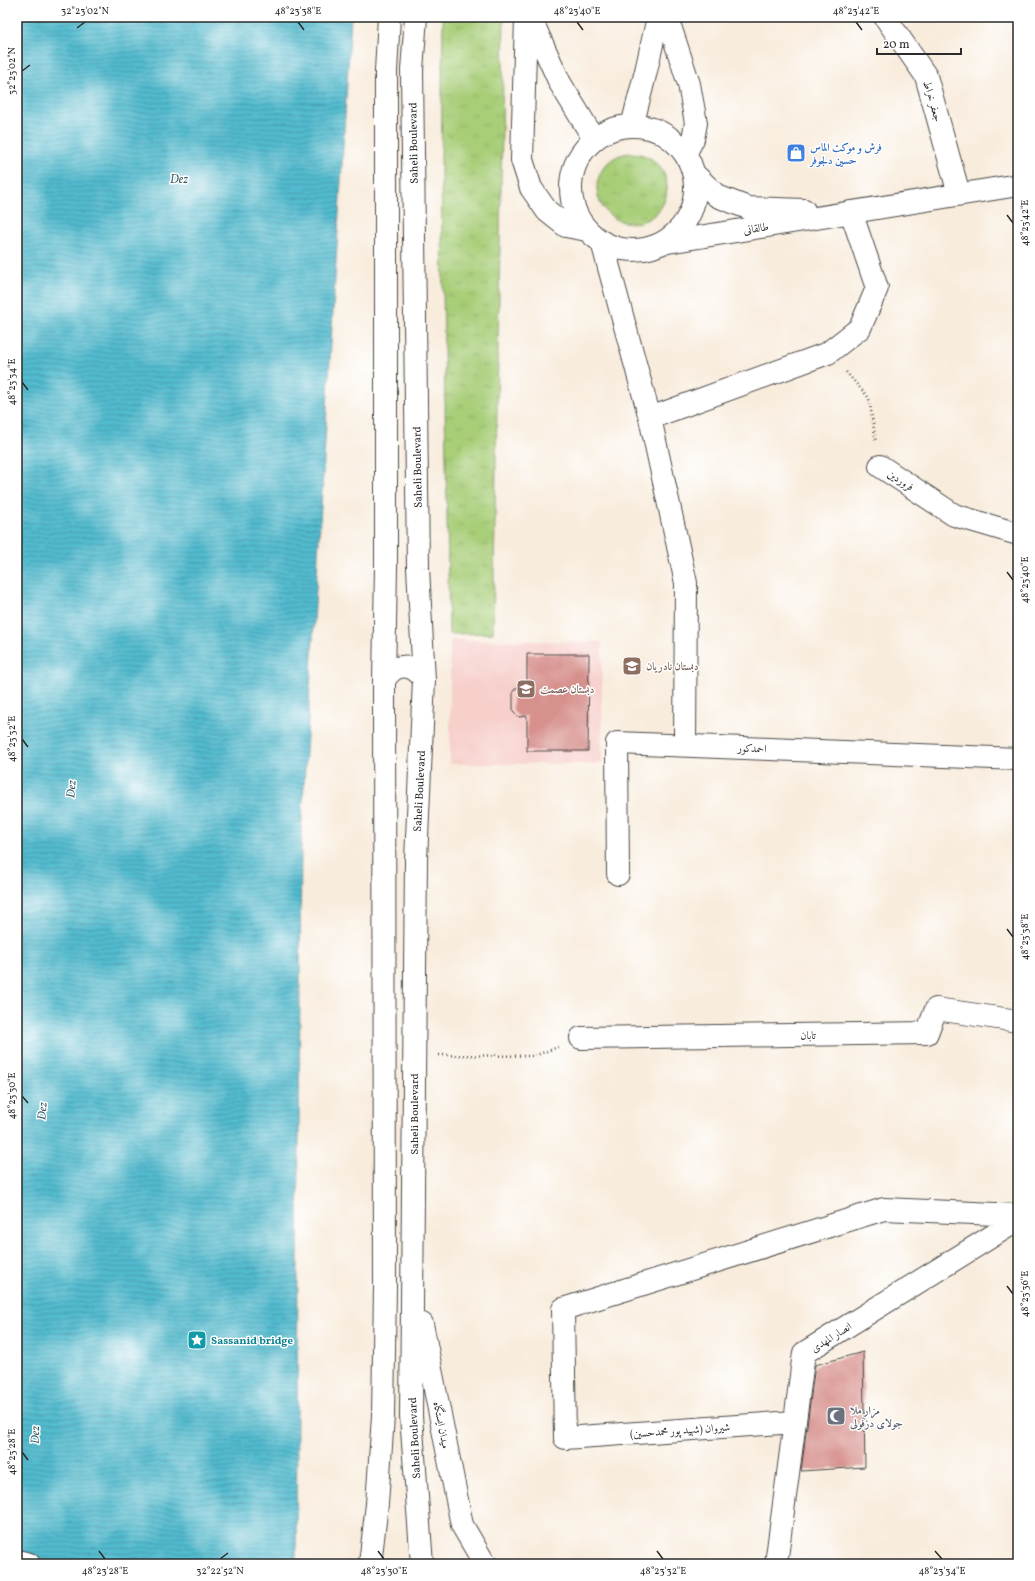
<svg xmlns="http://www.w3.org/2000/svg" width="1035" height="1581" font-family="Vollkorn,Amiri,serif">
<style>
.built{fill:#f7d0cc}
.grass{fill:url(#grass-tufts);stroke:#6a7c52}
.water{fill:url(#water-rules);stroke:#3e737d}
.building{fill:#d7918d}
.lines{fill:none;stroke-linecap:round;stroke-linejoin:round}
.minor-casing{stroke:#4a4846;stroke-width:24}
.major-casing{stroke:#4a4846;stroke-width:24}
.path{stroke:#4a4846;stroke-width:2.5;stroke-dasharray:1 3;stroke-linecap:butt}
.minor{stroke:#fff;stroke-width:22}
.major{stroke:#fff;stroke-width:22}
.ticks{fill:none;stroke:#2b2b2b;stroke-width:1.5}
.labels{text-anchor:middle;stroke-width:3;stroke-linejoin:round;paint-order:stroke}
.street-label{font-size:11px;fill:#2b2b2b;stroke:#fff}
.shop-label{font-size:11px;font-weight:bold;fill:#366cbe;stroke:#fff;text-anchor:start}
.education-label{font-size:11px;font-weight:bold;fill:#785e54;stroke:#fff;text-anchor:start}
.culture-label{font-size:11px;font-weight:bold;fill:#0d838f;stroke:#fff;text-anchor:start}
.worship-label{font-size:11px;font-weight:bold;fill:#5b616d;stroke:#fff;text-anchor:start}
.water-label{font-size:12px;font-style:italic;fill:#395d64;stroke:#fff}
.neatline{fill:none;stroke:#2b2b2b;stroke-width:1.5}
.ticks-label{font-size:10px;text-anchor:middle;fill:#2b2b2b}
</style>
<defs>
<pattern id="grass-tufts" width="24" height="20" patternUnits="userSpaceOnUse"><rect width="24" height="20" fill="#a8ce78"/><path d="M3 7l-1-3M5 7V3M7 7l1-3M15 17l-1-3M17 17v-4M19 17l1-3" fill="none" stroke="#91b168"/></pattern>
<pattern id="water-rules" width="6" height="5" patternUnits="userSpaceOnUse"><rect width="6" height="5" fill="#52bbcf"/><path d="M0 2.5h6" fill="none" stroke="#4498a8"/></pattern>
</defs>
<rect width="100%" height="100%" fill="#fff"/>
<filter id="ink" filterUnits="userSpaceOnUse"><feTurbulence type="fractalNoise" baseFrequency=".025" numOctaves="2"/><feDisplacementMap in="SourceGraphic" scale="8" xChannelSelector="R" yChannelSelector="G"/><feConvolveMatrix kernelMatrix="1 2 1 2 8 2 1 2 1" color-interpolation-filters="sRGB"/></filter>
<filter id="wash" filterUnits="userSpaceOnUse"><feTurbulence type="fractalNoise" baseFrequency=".012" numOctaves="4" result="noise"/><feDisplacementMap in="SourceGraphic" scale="16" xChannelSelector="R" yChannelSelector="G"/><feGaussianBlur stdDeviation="0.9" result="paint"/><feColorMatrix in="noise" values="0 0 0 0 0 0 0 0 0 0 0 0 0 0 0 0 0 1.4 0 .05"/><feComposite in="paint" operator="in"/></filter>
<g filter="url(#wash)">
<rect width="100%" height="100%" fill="#f8ecdc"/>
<!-- built -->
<path class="built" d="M450 640 602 642V764H450Z"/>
<!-- grass -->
<path class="grass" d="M443 17H504L493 633 449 634 441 173Z
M597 188a35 35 0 1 1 70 0a35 35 0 1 1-70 0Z"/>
<!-- water -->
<path class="water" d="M17 17H351L301 834 296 1564H17Z"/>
<g id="blocks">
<!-- building -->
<path class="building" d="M527 654H589L588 751H527V716L519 717 513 711V691L519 686H527Z
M863 1352 865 1467 801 1471 815 1365Z"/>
</g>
</g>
<g filter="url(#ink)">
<use href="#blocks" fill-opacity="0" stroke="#4a4846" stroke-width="1"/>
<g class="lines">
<!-- minor casing -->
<g class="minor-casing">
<path id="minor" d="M885 17 926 76 959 194
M602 242 650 418 686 583 685 745
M650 418 828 353 860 328 877 288 851 212
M880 466 954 515 1018 534
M618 874 617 743 1018 759
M581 1038 927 1033 936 1009 1018 1021
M795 1422 565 1438 563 1309 884 1209 1018 1215
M17 1561 29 1564
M776 1564 804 1353 1018 1220"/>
</g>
<!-- major casing -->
<g class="major-casing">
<path id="major" d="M416 17 412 70 418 568 424 680 416 860 411 1416 422 1564
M526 17 522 160 531 188 547 211 566 226 587 230
M530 17 560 83 594 139
M667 17 689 84 696 123 693 139 685 154
M632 126 646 71 658 17
M571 188a62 62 0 1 1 124 0a62 62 0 1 1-124 0Z
M693 173 717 196 748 208 804 210
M662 243 1018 185
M384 681C394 662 413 662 424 680
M422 1324 462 1525 483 1561 486 1564
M370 1564 377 1504 383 1416 385 1286 384 681 386 567V71L389 17"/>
</g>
<!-- path -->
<path class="path" d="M846 372 869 398 876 442
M439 1055 534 1056 558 1047"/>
<!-- minor -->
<use href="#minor" class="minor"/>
<!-- major -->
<use href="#major" class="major"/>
</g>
</g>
<!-- ticks -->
<path class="ticks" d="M298 22 304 30M577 22 583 30M856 22 862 30M77 28 85 22M22 71 30 65M1007 215 1013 223M22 382 28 390M1007 572 1013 580M22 739 28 747M1007 929 1013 937M22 1096 28 1103M1007 1286 1013 1294M22 1452 28 1460M99 1551 105 1559M378 1551 384 1559M657 1551 663 1559M935 1551 942 1559M220 1559 228 1553"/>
<!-- icons -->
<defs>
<g id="shop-square" transform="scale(1)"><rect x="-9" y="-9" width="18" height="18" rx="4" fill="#3f7fe0" stroke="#fff"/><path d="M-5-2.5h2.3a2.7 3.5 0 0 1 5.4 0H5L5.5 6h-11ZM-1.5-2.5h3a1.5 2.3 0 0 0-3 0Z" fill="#fff"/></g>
<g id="school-square" transform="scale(1)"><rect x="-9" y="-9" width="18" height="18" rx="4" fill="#8d6e63" stroke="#fff"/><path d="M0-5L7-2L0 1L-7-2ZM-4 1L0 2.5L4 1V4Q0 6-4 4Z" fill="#fff"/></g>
<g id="sight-square" transform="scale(1)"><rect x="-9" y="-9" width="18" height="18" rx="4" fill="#0f9aa8" stroke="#fff"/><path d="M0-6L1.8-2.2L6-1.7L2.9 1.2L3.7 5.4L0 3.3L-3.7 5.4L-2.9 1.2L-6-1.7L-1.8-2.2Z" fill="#fff"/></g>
<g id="mosque-square" transform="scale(1)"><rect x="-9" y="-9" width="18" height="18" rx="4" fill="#6b7280" stroke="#fff"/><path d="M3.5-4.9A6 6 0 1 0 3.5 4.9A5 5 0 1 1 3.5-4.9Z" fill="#fff"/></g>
</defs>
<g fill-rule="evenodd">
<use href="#shop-square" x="796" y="153"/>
<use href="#school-square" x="632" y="666"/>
<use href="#school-square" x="526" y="689"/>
<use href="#sight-square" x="197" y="1340"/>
<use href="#mosque-square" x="836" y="1416"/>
</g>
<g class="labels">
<!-- street labels -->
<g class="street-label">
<text transform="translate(933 101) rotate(74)" y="4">جعفر خراط</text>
<text transform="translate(413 143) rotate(-91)" y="4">Saheli Boulevard</text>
<text transform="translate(756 228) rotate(-9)" y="4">طالقانی</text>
<text transform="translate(417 467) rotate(-91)" y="4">Saheli Boulevard</text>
<text transform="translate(901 480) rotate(33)" y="4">فروردین</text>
<text transform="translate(752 748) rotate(2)" y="4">احمدکور</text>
<text transform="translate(419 791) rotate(-87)" y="4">Saheli Boulevard</text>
<text transform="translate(808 1035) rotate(-1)" y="4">تابان</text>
<text transform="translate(414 1114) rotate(-90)" y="4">Saheli Boulevard</text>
<text transform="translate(831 1337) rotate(-32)" y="4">انصار المهدی</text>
<text transform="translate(442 1425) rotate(79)" y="4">میدان ایستگاه</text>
<text transform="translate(680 1430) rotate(-4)" y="4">شیروان (شهید پور محمدحسین)</text>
<text transform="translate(414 1438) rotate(-93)" y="4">Saheli Boulevard</text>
</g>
<!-- shop labels -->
<g class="shop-label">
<text x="810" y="151">فرش و موکت الماس<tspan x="810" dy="13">حسین دلجوفر</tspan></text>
</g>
<!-- education labels -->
<g class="education-label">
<text x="646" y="670">دبستان نادریان</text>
<text x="540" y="693">دبستان عصمت</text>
</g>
<!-- culture labels -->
<g class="culture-label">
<text x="211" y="1344">Sassanid bridge</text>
</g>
<!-- worship labels -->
<g class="worship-label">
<text x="850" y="1414">مزار ملا<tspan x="850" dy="13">جولای دزفولی</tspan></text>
</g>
<!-- water labels -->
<g class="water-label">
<text x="179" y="183">Dez</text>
<text transform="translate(71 789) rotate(-85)" y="4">Dez</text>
<text transform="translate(42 1111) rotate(-85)" y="4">Dez</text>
<text transform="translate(35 1435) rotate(-89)" y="4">Dez</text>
</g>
</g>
<!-- margin -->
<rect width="1035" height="1581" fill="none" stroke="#fff" stroke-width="44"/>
<!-- scale -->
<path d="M877 48v6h84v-6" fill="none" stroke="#2b2b2b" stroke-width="2"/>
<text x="883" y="48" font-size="12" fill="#2b2b2b" stroke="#ffffff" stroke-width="3" paint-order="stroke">20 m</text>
<rect x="22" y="22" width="991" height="1537" class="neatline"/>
<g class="ticks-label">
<text x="85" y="14">32°23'02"N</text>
<text x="298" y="14">48°23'38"E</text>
<text x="577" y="14">48°23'40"E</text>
<text x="856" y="14">48°23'42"E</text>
<text transform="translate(11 71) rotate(-90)" y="4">32°23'02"N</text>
<text transform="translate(1024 223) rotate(-90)" y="4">48°23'42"E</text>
<text transform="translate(11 382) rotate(-90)" y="4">48°23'34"E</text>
<text transform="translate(1024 580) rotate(-90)" y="4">48°23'40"E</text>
<text transform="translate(11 739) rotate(-90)" y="4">48°23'32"E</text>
<text transform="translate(1024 937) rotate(-90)" y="4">48°23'38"E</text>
<text transform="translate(11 1096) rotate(-90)" y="4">48°23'30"E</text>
<text transform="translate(1024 1294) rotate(-90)" y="4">48°23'36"E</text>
<text transform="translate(11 1452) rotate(-90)" y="4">48°23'28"E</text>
<text x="105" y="1574">48°23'28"E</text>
<text x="220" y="1574">32°22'52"N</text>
<text x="384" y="1574">48°23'30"E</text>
<text x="663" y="1574">48°23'32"E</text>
<text x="942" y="1574">48°23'34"E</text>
</g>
</svg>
